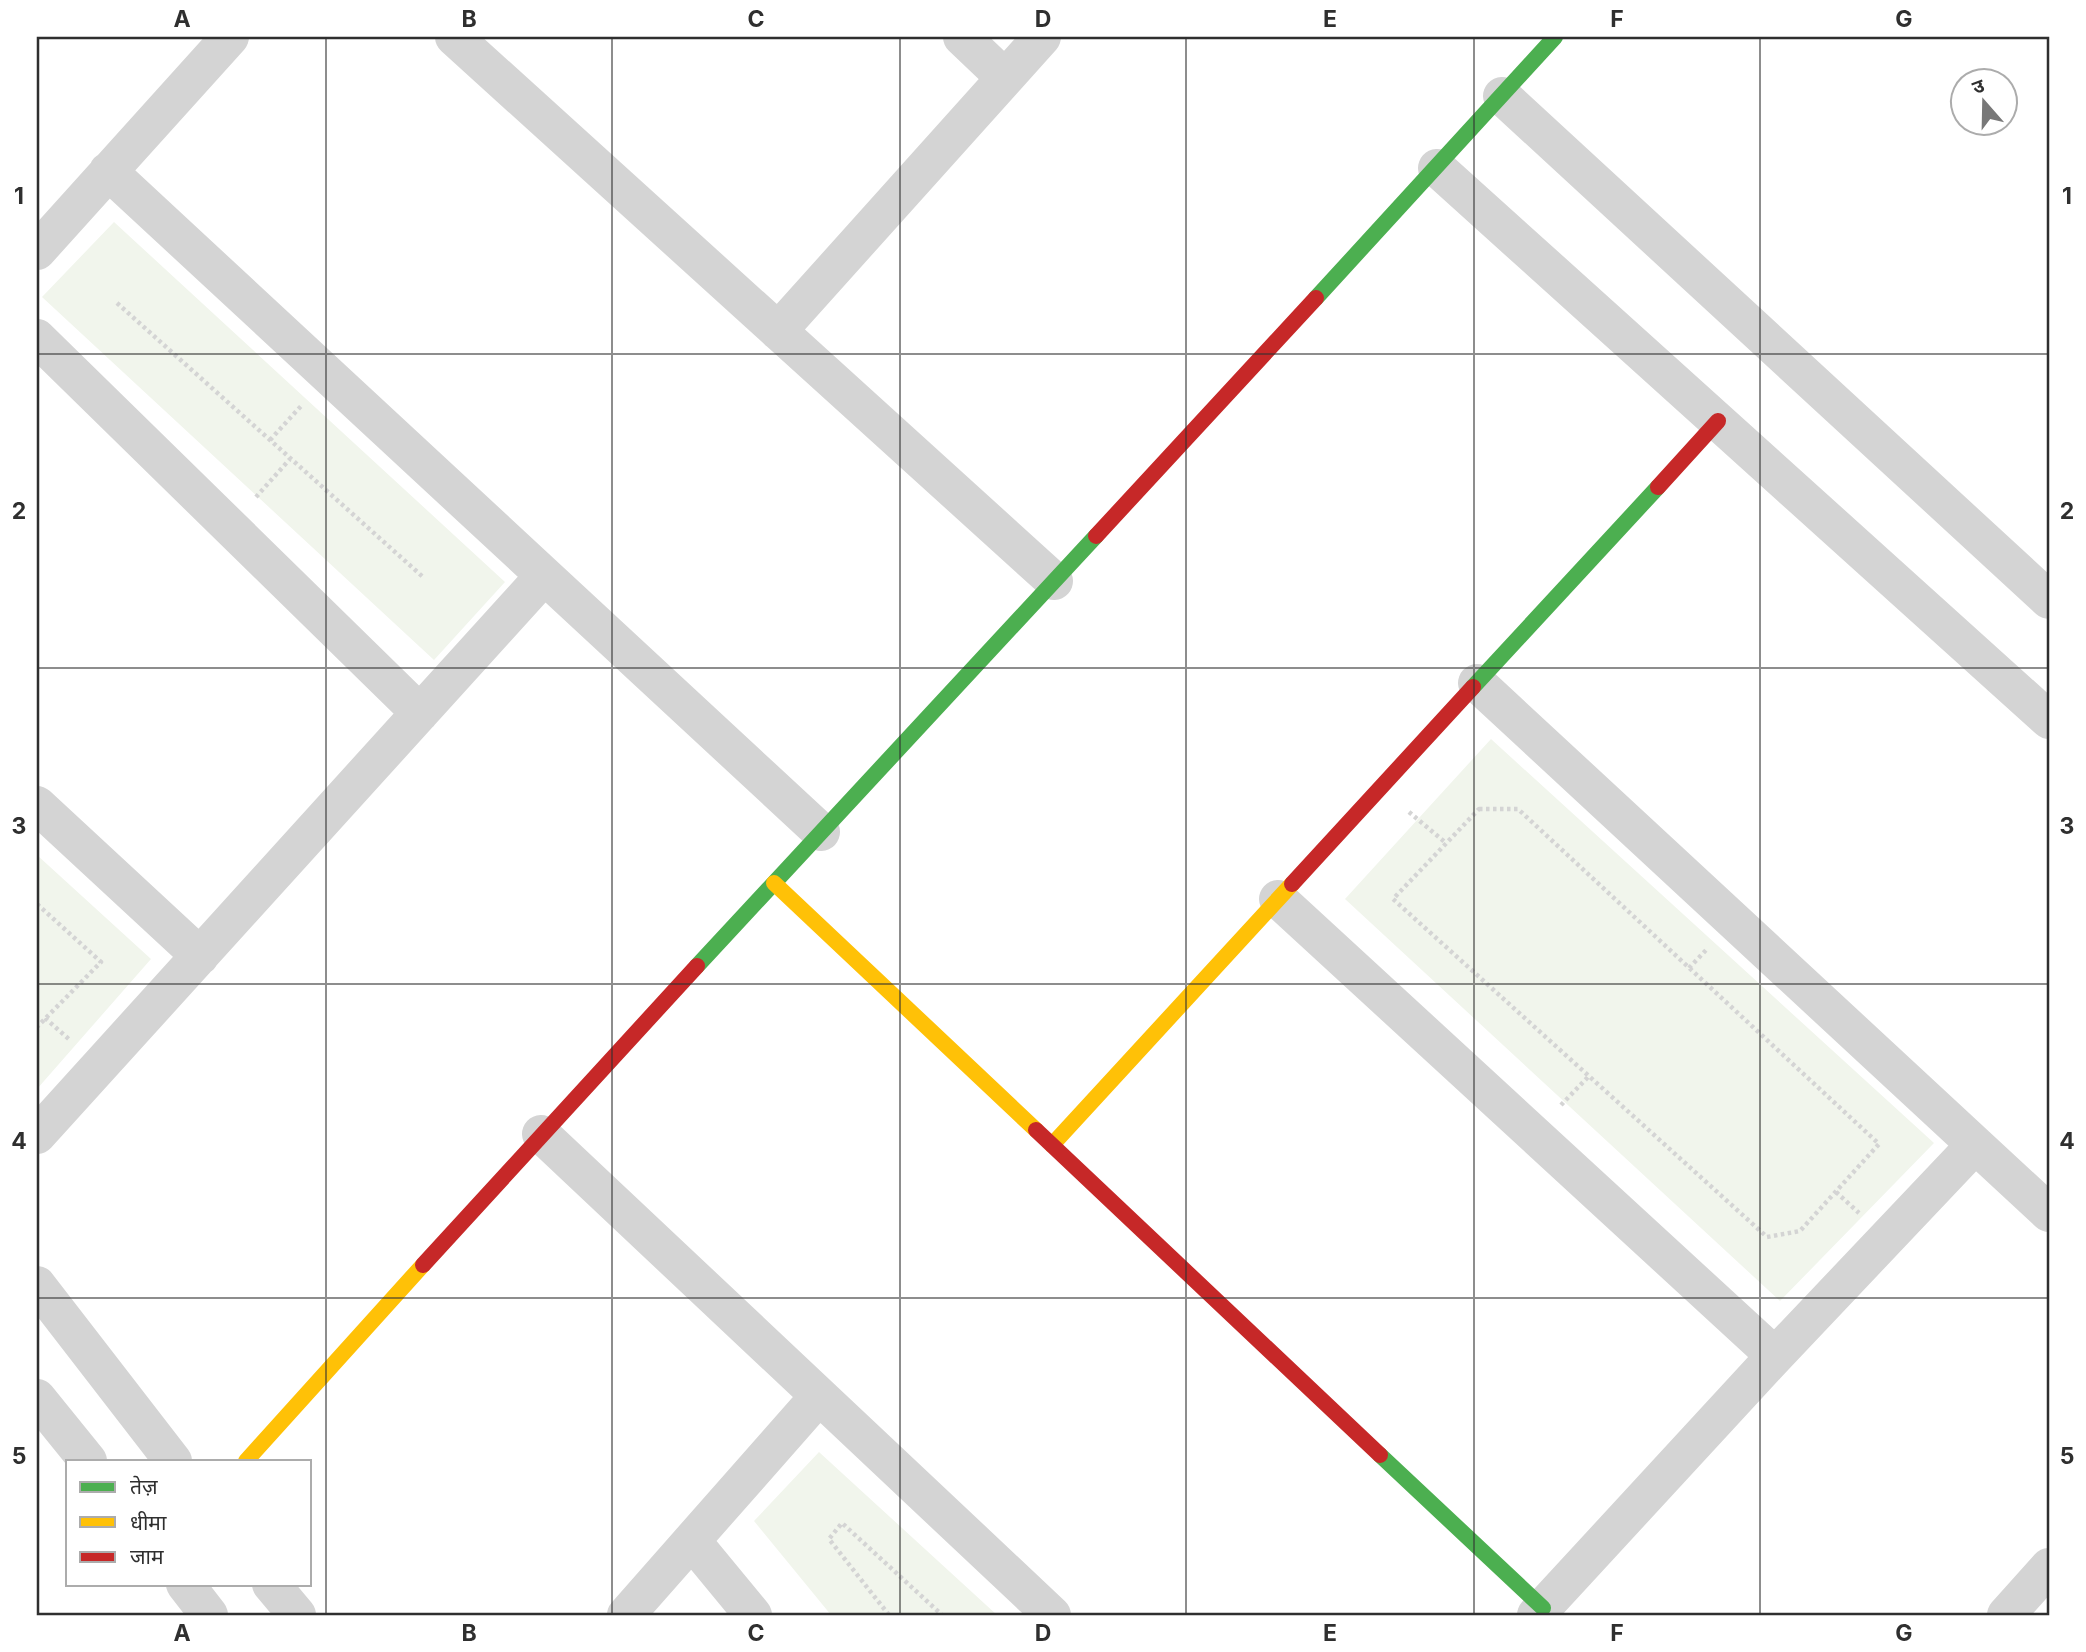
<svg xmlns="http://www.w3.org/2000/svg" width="2086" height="1652" font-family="Inter,'Noto Sans Devanagari',sans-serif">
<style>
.green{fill:#f1f5ec}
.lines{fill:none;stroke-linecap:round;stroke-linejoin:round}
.path{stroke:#d4d4d4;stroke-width:4.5;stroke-dasharray:3.5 3.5;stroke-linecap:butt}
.street{stroke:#d4d4d4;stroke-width:38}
.fast{stroke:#4caf50;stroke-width:16}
.slow{stroke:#ffc107;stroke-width:16}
.jam{stroke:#c62828;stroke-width:16}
.grid{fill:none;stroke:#2f2f2f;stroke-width:2;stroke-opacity:0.55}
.neatline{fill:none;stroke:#2f2f2f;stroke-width:2.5}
.grid-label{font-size:23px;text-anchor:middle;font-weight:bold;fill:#2f2f2f}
</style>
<rect width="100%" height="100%" fill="#fff"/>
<!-- green -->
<path class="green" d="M114 222 505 582 434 660 42 297Z
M1491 739 1934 1143 1780 1301 1345 899Z
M37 855 151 959 37 1089Z
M819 1452 997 1615H831L754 1521Z"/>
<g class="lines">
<!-- path -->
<path class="path" d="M117 303 423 577
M270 440 302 405
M256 497 290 459
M1479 809H1518L1879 1144 1800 1231 1767 1237 1393 899Z
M1409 812 1446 843
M37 904 101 962 37 1027
M1689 968 1708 948
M45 1018 71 1041
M1561 1105 1589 1076
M1836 1192 1859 1213
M889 1615 829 1539 842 1523 942 1615"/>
<!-- street -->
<path class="street" d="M454 37 1054 581
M962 37 1004 77
M1502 96 2049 600
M1437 168 2049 720
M108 171 821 832
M37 251 230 37
M778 331 1042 37
M37 338 420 713
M1477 683 2049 1213
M37 805 200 956
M1278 899 1775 1356
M541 1134 1052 1615
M37 1135 544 576
M37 1285 173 1461
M37 1398 88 1461
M692 1541 753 1615
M185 1584 209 1615
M271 1584 297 1615
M626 1615 819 1396
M1536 1615 1775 1356 1975 1145
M2006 1615 2049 1567"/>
<!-- fast -->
<path class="fast" d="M1316 298 1555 37
M1473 687 1658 487
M697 966 1096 536
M1380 1455 1543 1608"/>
<!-- slow -->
<path class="slow" d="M774 883 1036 1130
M1052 1145 1292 884
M246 1461 423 1265"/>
<!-- jam -->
<path class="jam" d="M1658 487 1718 421
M1096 536 1316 298
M1292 884 1473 687
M1036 1130 1380 1455
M423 1265 697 966"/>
</g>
<!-- grid -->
<path class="grid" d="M326 37V1615M612 37V1615M900 37V1615M1186 37V1615M1474 37V1615M1760 37V1615M37 354H2049M37 668H2049M37 984H2049M37 1298H2049"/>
<!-- border -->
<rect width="2086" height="1652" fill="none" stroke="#ffffff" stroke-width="77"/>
<!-- legend -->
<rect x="66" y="1460" width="245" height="126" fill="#ffffff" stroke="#acacac" stroke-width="2"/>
<rect x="80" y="1482" width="35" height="10" fill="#4caf50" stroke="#acacac" stroke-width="2"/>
<text x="130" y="1494" font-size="21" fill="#2f2f2f">तेज़</text>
<rect x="80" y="1517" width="35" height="10" fill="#ffc107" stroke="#acacac" stroke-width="2"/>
<text x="130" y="1530" font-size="21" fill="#2f2f2f">धीमा</text>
<rect x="80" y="1552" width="35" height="10" fill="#c62828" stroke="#acacac" stroke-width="2"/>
<text x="130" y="1564" font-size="21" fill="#2f2f2f">जाम</text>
<!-- north arrow -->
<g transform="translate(1984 102) rotate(340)"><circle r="33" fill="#ffffff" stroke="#acacac" stroke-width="2"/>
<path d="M0-5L12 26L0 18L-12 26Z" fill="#787878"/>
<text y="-10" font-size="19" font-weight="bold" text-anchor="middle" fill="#2f2f2f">उ</text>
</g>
<rect x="38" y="38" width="2010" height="1576" class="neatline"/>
<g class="grid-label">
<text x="182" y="27">A</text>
<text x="469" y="27">B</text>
<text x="756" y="27">C</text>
<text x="1043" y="27">D</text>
<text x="1330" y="27">E</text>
<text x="1617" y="27">F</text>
<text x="1904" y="27">G</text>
<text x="19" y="204">1</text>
<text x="2067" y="204">1</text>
<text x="19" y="519">2</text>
<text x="2067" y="519">2</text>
<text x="19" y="834">3</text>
<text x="2067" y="834">3</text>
<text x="19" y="1149">4</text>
<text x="2067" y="1149">4</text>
<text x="19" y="1464">5</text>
<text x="2067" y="1464">5</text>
<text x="182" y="1641">A</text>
<text x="469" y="1641">B</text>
<text x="756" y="1641">C</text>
<text x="1043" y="1641">D</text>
<text x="1330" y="1641">E</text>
<text x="1617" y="1641">F</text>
<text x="1904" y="1641">G</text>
</g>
</svg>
